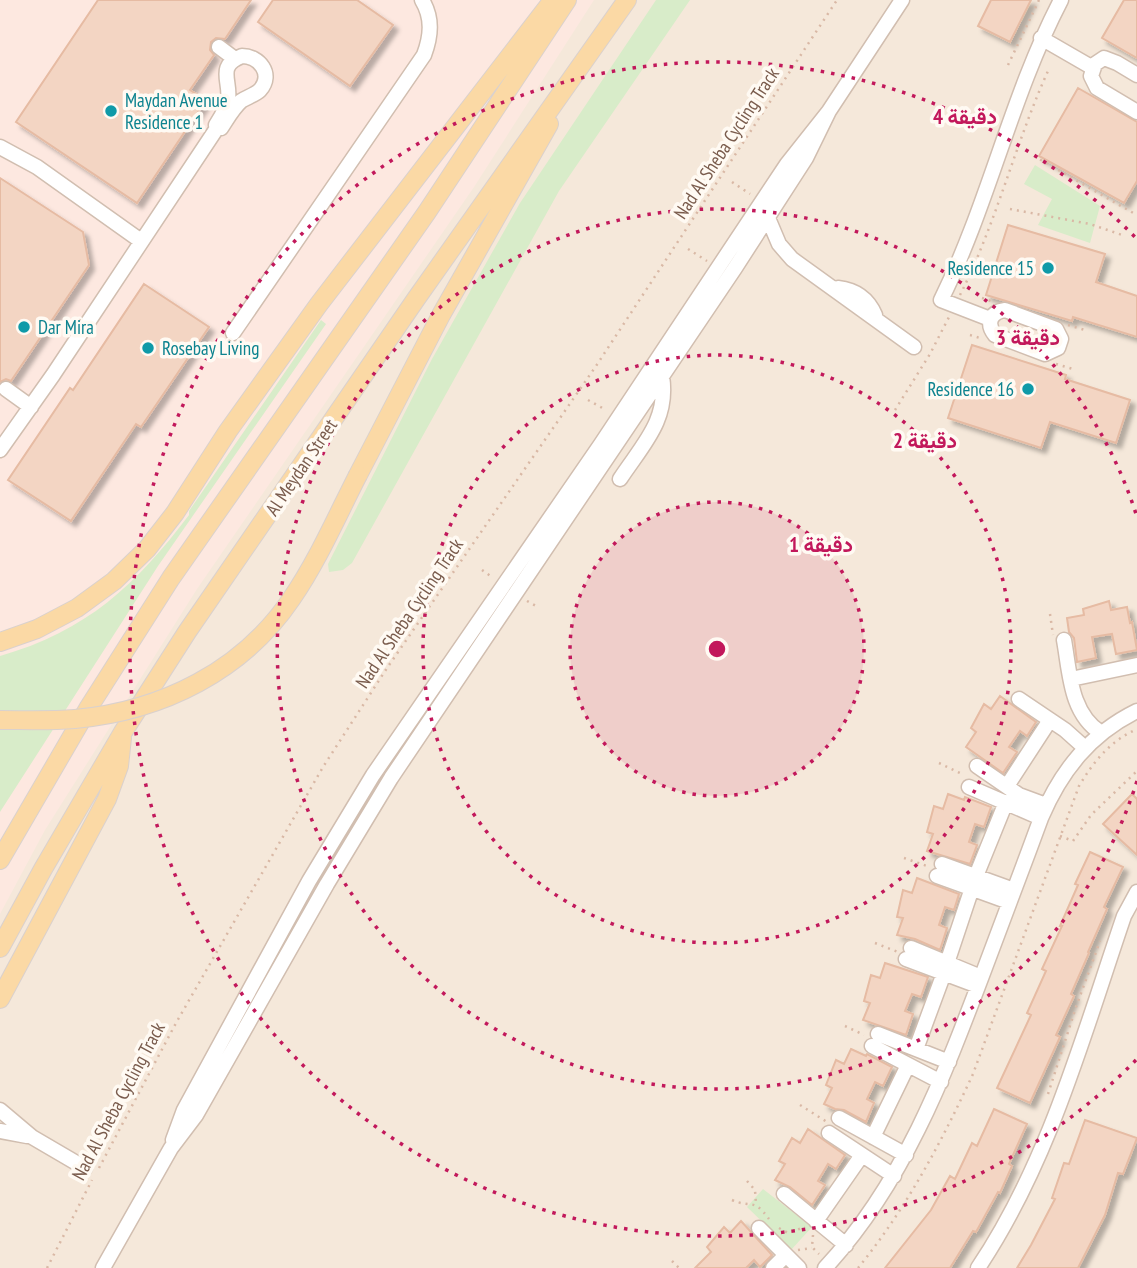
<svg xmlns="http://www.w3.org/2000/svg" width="1137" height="1268" font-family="'PT Sans Narrow',Vazirmatn,sans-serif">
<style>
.residential{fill:#f5e8da}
.commercial{fill:#fde8e0}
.green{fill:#d8ecc9}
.building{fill:#f3d5c3;stroke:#e6bba3;stroke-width:2;filter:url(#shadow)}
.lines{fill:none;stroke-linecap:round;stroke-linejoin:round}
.minor-casing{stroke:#d1beb0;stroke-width:17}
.major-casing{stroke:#dad1cd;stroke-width:20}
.path{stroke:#d9b8a5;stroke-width:2.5;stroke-dasharray:2 5;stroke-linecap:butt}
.minor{stroke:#fff;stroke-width:14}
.major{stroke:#fbd9a5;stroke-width:18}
.major-bridge-casing{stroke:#dad1cd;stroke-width:20;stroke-linecap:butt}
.major-bridge{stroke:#fbd9a5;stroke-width:18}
.ring{fill:none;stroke:#c2185b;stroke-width:3.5;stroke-dasharray:3.5 7}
.culture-dot{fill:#0f9aa8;stroke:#fffaf3;stroke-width:2.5}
.labels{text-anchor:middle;stroke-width:7;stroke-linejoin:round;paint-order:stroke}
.culture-label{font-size:19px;fill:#0d838f;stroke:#fffaf3;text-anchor:start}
.street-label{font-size:19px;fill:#7a5c4d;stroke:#fffaf3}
.centre{fill:#c2185b;stroke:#fffaf3;stroke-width:3.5}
.ring-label{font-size:21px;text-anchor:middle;font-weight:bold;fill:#c2185b;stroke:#fffaf3;stroke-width:7;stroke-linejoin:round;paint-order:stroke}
</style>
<defs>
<filter id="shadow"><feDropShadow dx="5" dy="5" stdDeviation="2" flood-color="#0004"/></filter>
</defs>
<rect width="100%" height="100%" fill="#fdf6ec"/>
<!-- residential -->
<path class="residential" d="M0 0H1137V1268H0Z"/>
<!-- commercial -->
<path class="commercial" d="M0 0H594L474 187 197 589 45 830 0 914Z"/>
<!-- green -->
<path class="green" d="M656 0H690L559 191 352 563 343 570 329 572 328 564 432 359 520 203Z
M1035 165 1100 206 1090 243 1038 225 1052 199 1024 184Z
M321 320 326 324 158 566 0 812V656C87 631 136 585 189 515V511Z
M763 1189 812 1227 791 1250 747 1207Z"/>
<!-- building -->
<path class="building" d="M98 0H251L225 39 216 38 211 42 210 50 214 55 190 90 206 100 137 203 16 122Z
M273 0H357L393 25 350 86 258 22Z
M991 0H1031L1010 42 978 26Z
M1124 0H1137V58L1102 38Z
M1078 88 1137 122V181L1124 203 1039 156Z
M0 178 83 232 89 265 11 381 6 379 0 382Z
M1008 225 1105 254 1096 282 1137 296V337L1073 317 1072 321 986 295Z
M144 284 209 327 141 427 136 424 71 521 8 480 70 388 73 390Z
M972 345 1066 375 1065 379 1130 400 1116 443 1050 422 1041 448 948 418Z
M1109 601 1111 610 1127 607 1130 623 1132 622 1137 650 1116 654 1112 634 1092 637 1096 658 1077 662 1074 638 1069 632 1067 618 1084 615 1083 609Z
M1000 696 1036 722 1027 736 1020 731 1009 747 1017 752 1003 773 966 747 976 732 971 728 984 704 991 709Z
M948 794 964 800 965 797 991 807 984 827 975 824 969 842 977 845 970 864 927 851 933 834 927 832 934 806 943 809Z
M1132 794 1137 799V855L1103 824Z
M1090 852 1123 867 1104 907 1107 909 1088 952 1089 953 1071 994 1074 996 1056 1035 1060 1037 1030 1103 997 1088 1031 1015 1027 1013 1046 971 1042 969 1062 926H1060L1078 885 1075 884Z
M917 878 959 894 954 910 945 907 939 925 947 928 940 950 915 939 897 935 903 918 897 917 903 890 912 893Z
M885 963 928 977 921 997 912 994 905 1011 913 1014 906 1035 863 1020 870 1003 864 1001 871 975 880 978Z
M851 1049 866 1056 867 1054 892 1067 883 1086 875 1082 867 1099 874 1103 866 1122 844 1110 835 1109 824 1104 832 1088 826 1085 836 1060 844 1064Z
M994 1109 1027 1124 1009 1164 1012 1166 1000 1193 998 1192 976 1232 973 1231 950 1268H885L931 1210 950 1176 955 1179 972 1143 977 1146Z
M1085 1120 1137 1138 1123 1174 1118 1173 1105 1215 1078 1268H1017L1031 1245 1055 1199 1052 1198 1064 1163 1069 1164Z
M808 1129 845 1155 836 1169 828 1164 818 1181 825 1185 812 1205 790 1187 775 1180 785 1164 779 1161 792 1138 800 1143Z
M741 1221 772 1255 760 1267 754 1260 746 1268H695L711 1252 707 1247 724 1227 730 1233Z"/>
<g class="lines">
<!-- minor casing -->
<g class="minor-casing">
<path id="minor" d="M1041 38 1093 68
M219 47 235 59
M242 56C259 56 274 74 260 90 255 95 247 97 241 101 233 108 227 119 221 128H217L216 125C221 117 227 108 228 99 231 81 216 66 242 56Z
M1137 75 1117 63 1104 58 1095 64 1091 76 1097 88 1137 112
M0 147 37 167 141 241
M768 218 779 244 792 259 914 347
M838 288C856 290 868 299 875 315
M1005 310 1056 329 1061 339 1058 348 1045 354 995 335C986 324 990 312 1005 310Z
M990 319 941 300C989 203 1011 96 1061 0
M233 333 424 55C431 36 433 18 422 0
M6 389 31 407
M0 450 53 375 217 128
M620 479C643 444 669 420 662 376
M1064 640C1070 673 1070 713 1101 733
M1071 679 1137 665
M1019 699 1065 730 1084 747
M977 766 1019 795 1046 805
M1007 786 1050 720
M969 787 1041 818
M942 864 1014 890
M937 876 1009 902
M976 876 1006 802
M911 948 981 977
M906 959 978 986
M947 963 972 888
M878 1034 949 1062
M872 1046 941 1082
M916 1049 944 973
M0 1110 32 1137 85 1168
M839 1118 906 1155
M0 1131 27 1136
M829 1133 894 1176
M873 1137 908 1065
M173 1140 184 1110 309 881 373 775 601 444 787 164 829 111 902 0
M784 1194 846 1245
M816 1221 862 1155
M759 1228 799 1268
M103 1268 171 1148 196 1115 327 884 391 778 735 268 806 158 829 111
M773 1268 786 1255
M825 1268C903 1184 943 1079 983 973 1002 922 1022 870 1041 818 1061 771 1090 734 1137 711
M978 1268C1049 1162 1083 1036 1124 916L1137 892"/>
</g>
<!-- major casing -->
<g class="major-casing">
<path id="major" d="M358 475 441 315 549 124
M0 642 37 629 77 608 114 581 147 549 175 513 228 431 319 304 553 0
M0 860 89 707 171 578 427 212 567 0
M0 948 43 869 123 732 187 632 416 299 627 0
M0 999 107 799 119 766 122 738"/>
</g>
<!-- path -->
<path class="path" d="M1008 65 1039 0
M1034 156 1135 214
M732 182 750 194
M1010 209 1090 224 1125 236
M688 249 707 261
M960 295C996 224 1015 144 1048 71
M982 298 991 301
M1068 325 1085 330
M970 335 980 338
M1056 364 1073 369
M588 400 606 410
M895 410 930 354 949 317
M482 570 492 577
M527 601 538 607
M1050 614 1053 635
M939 763 964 775
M1060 836 1073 841 1091 815 1137 771
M904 858 927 866
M875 943 898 952
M845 1026 864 1035
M1048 1094 1076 1007 1100 941
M800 1105 827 1122
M99 1168 176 1023 323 767 387 668 596 366 837 0
M747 1181 755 1190 756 1204
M732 1200C753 1209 753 1197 769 1219
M779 1228 788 1233 805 1227
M813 1235 812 1247 819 1254
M798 1250 812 1248
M672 1261 679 1268
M47 1268 92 1180
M858 1268C906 1209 941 1143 973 1074L1079 786C1094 761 1110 741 1137 729"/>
<!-- minor -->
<use href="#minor" class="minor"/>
<!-- major -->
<use href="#major" class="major"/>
<!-- major-bridge casing -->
<g class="major-bridge-casing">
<path id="major-bridge" d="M0 720C25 720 50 721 75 719 162 711 243 671 292 598 318 560 337 516 358 475"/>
</g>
<!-- major-bridge -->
<use href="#major-bridge" class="major-bridge"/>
</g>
<!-- distance rings -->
<circle cx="717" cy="649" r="147" fill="#c2185b" fill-opacity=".12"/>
<g class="ring">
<circle cx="717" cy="649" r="147"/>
<circle cx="717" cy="649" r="294"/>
<path d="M1137 781A440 440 0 1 1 1137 517"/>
<path d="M1136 1060A587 587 0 1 1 1136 238"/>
</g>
<!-- markers -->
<g class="culture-dot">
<circle cx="111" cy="111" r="7"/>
<circle cx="1048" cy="268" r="7"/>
<circle cx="24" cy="327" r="7"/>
<circle cx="148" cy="348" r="7"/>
<circle cx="1028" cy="389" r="7"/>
</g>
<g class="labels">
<!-- culture labels -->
<g class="culture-label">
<text x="125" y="107">Maydan Avenue<tspan x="125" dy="22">Residence 1</tspan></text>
<text x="1034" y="275" text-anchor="end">Residence 15</text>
<text x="38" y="334">Dar Mira</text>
<text x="162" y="355">Rosebay Living</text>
<text x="1014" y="396" text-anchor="end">Residence 16</text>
</g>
<!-- street labels -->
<g class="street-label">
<text transform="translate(726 143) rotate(-57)" y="7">Nad Al Sheba Cycling Track</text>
<text transform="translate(301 467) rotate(-56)" y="7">Al Meydan Street</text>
<text transform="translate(409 613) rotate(-56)" y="7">Nad Al Sheba Cycling Track</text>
<text transform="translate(118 1101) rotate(-62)" y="7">Nad Al Sheba Cycling Track</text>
</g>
</g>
<circle cx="717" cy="649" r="10" class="centre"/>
<g class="ring-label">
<text x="965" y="124">4 دقيقة</text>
<text x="1028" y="345">3 دقيقة</text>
<text x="925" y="448">2 دقيقة</text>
<text x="821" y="552">1 دقيقة</text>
</g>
</svg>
